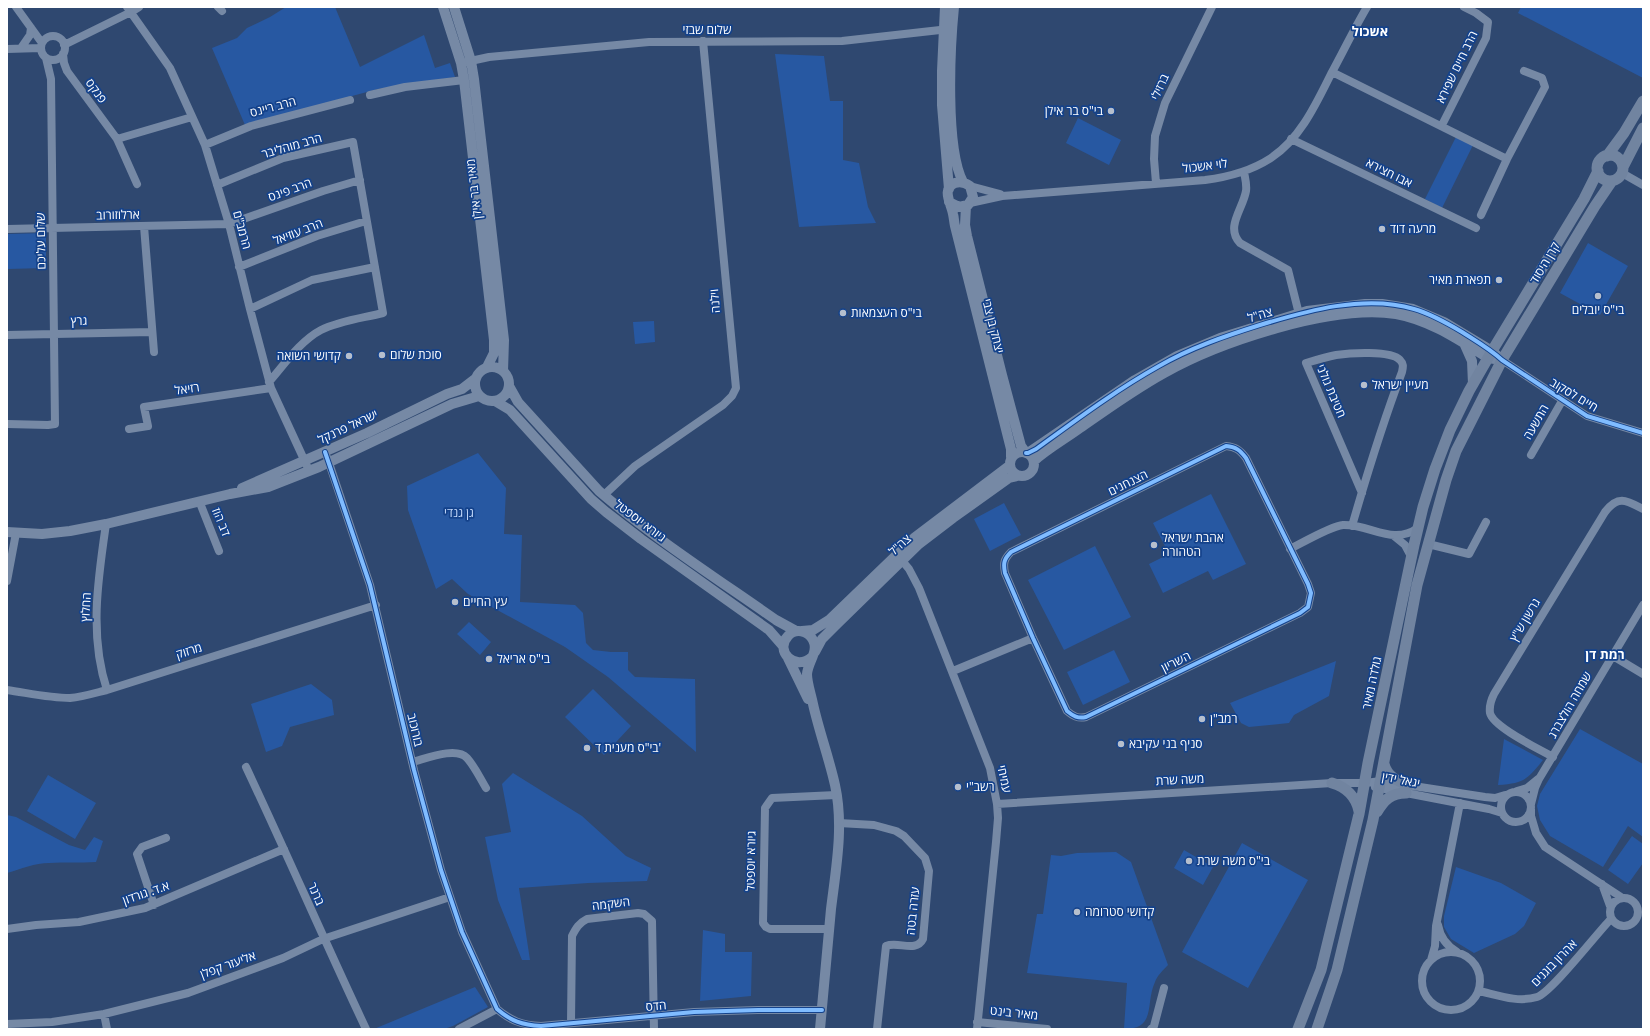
<svg xmlns="http://www.w3.org/2000/svg" width="1650" height="1036" font-family="'Open Sans',Heebo,sans-serif">
<style>
.green{fill:#2758a2}
.lines{fill:none;stroke-linecap:round;stroke-linejoin:round}
.minor{stroke:#7689a5;stroke-width:8}
.tertiary{stroke:#7689a5;stroke-width:10}
.secondary{stroke:#7184a0;stroke-width:11}
.cycleway-casing{stroke:#14428b;stroke-width:6}
.cycleway{stroke:#80bcff;stroke-width:4}
.poi-dot{fill:#b6bfcd;stroke:#14428b;stroke-width:1.5}
.labels{text-anchor:middle;stroke-width:3.5;stroke-linejoin:round;paint-order:stroke}
.street-label{font-size:12px;fill:#fff;stroke:#14428b}
.poi-label{font-size:12px;fill:#fff;stroke:#14428b;text-anchor:start}
.park-label{font-size:12px;fill:#c3d9fb;stroke:#14428b}
.neighbourhood-label{font-size:13px;font-weight:bold;fill:#fff;stroke:#14428b}
</style>
<rect width="100%" height="100%" fill="#2f4870"/>
<!-- green -->
<path class="green" d="M286 7H335L360 67 424 35 435 68 450 63 455 77 378 89 245 125 212 48 237 38 247 28 270 17Z
M1521 7H1643V78L1518 13Z
M775 54 824 56 830 101H843V160L859 163 868 207 876 223 799 227Z
M1078 118 1121 140 1109 165 1066 143Z
M1456 137 1473 145 1442 208 1425 199Z
M46 233V268L7 269V234Z
M1588 243 1628 266 1600 315 1560 293Z
M654 321 655 342 635 344 633 322Z
M478 453 506 488 504 534 522 535 520 602 575 605 583 613 586 643 593 650 611 652H628V670L635 677 695 679 696 752 608 677 565 647 468 594 452 579 436 589 408 510 407 486Z
M1211 494 1246 564 1213 580 1208 571 1163 593 1149 564 1169 554 1153 523Z
M1004 503 1021 535 990 551 974 519Z
M1095 546 1131 617 1064 650 1028 580Z
M469 622 491 642 480 655 457 634Z
M1114 650 1130 682 1083 705 1067 672Z
M1336 661 1329 696 1294 715 1289 723 1249 727 1241 723 1230 703Z
M311 684 332 700 334 715 290 727 282 746 266 752 251 704Z
M593 689 631 726 604 755 565 717Z
M1580 729 1643 764V837L1628 826 1603 867 1550 836 1540 820 1537 806 1540 794Z
M1504 739 1543 760C1527 780 1524 783 1498 785Z
M513 773 582 816 626 856 651 868 647 881 588 883 519 888 530 960H522L498 900 485 837 511 832 502 784Z
M48 775 96 803 75 839 27 811Z
M7 815 16 817 69 845 85 850 94 837 103 841 96 862C80 863 65 862 49 863 35 863 21 869 7 873Z
M1632 836 1643 844V863L1628 884 1608 870Z
M1242 843 1308 880 1248 988 1182 952Z
M1184 850 1213 867 1203 885 1174 868Z
M1116 852 1131 862 1168 965C1163 970 1157 976 1155 982 1145 1003 1157 1029 1124 1029L1127 983 1027 973 1037 914H1043L1051 855 1061 856 1077 853Z
M1456 867 1501 883 1536 903 1524 926 1515 934 1474 953 1451 939 1444 927V916Z
M703 930 725 934V952H752L751 996 700 1001Z
M475 987 488 1007 453 1026 444 1029H374Z"/>
<g class="lines">
<!-- minor -->
<path class="minor" d="M16 7 42 43
M127 7 170 68 205 145 229 224 250 309 271 388 307 466
M218 7 222 11
M41 48a12 12 0 1 1 24 0a12 12 0 1 1-24 0Z
M64 45 131 12 139 7
M21 48 30 35 31 28
M7 49 41 48
M63 54 64 63 67 71 117 139 137 184
M466 62 489 57 649 42 842 41 949 29
M1332 72 1507 159
M370 95 405 87 464 80
M1442 125 1486 38 1488 22 1476 13 1464 7
M117 139 192 117
M1291 139 1476 228
M205 145 251 126 350 100
M1244 172C1245 178 1247 184 1246 191 1243 209 1225 227 1240 243L1288 270 1300 318
M1622 173 1643 185
M1156 183 1154 159 1155 136 1165 103 1212 7
M217 185 283 158 353 142 383 313C363 318 339 321 321 330 300 341 284 365 269 382
M970 186 1000 194
M970 203 1002 196 1205 180C1229 177 1251 171 1271 158 1300 139 1316 104 1331 74 1343 52 1354 29 1367 7
M1481 215 1507 159 1545 87 1542 78 1524 71
M144 226 154 352
M7 229 229 224 323 191 360 180
M239 267 317 236 366 221
M250 309 312 280 375 267
M7 335 152 332
M1502 360 1587 416 1643 433
M7 424 48 425 55 424 51 79 46 58
M129 429 148 426 144 407 271 388
M1226 446C1236 447 1240 450 1246 458L1308 584 1311 593 1308 607 1300 613 1086 717C1078 719 1073 716 1067 711L1033 638 1005 573C1003 563 1004 559 1011 552Z
M1531 455 1562 401
M327 457 370 585 414 770 441 870 462 932 497 1009C511 1021 522 1025 541 1026L694 1012 758 1010H822
M604 495 635 466 723 405 732 396 736 388 703 41
M200 503 219 551
M106 524C98 579 89 636 107 690
M1352 526C1367 474 1383 422 1402 372 1403 367 1404 364 1400 360 1391 350 1349 353 1336 355 1326 357 1316 360 1306 363L1362 493
M1394 536 1405 545 1412 558
M1428 544 1469 554 1486 522
M1290 549C1302 543 1331 526 1343 525 1371 524 1392 546 1418 528
M899 557 909 569 919 588 990 768 997 804 998 818 996 842 977 1029
M7 581 16 533
M1613 656 1643 674
M953 671 1033 638
M7 690C28 693 49 698 70 698 82 697 95 693 107 690L376 605
M1553 757C1539 749 1493 727 1490 713 1489 706 1491 700 1494 694L1605 512C1618 495 1626 500 1643 509
M412 762C425 759 456 746 467 758 475 767 480 778 486 788
M246 767C287 854 325 942 366 1029
M1375 787 1489 809 1502 813
M1517 791 1527 788 1538 779
M1501 807a15 15 0 1 1 30 0a15 15 0 1 1-30 0Z
M997 804 1332 783H1365L1381 781 1485 797 1495 798 1505 795
M1531 804 1535 788 1539 779 1643 605
M1531 809V816L1536 833 1545 847 1621 897
M839 823 874 825 896 831 904 836 925 858 929 871 923 939C916 953 898 941 886 946L877 1029
M1602 884 1610 906
M1610 912a14 14 0 1 1 28 0a14 14 0 1 1-28 0Z
M154 905 137 854 142 847 166 838
M1438 925C1440 937 1447 946 1457 952
M7 929 36 925 79 922 145 908 284 849
M829 929H770L766 927 763 923 765 808 772 798 836 795
M1422 981a29 29 0 1 1 58 0a29 29 0 1 1-58 0Z
M1431 960 1435 946 1436 926 1460 803
M1479 991C1497 995 1518 1003 1537 997 1551 993 1597 933 1611 919
M104 1014 107 1029
M977 1022 1047 1029
M571 1023 572 936C576 928 579 923 587 919L638 913 644 914 652 921 654 1029
M7 1024 52 1022 104 1014 188 993 283 958 323 939 450 897
M459 1029 497 1009
M1151 1029 1154 1026 1164 988"/>
<!-- tertiary -->
<path class="tertiary" d="M443 7 461 63 464 80 494 340V353L487 367
M454 7 471 61 474 79 504 340 503 371
M945 7 942 71V105L949 189
M954 7C950 47 945 148 963 182
M949 202 959 207 968 205 973 197 970 186C966 183 961 181 955 183 941 189 951 203 953 214 954 218 954 222 955 226L1011 449V457
M966 206 965 225 967 236 1002 375 1021 446 1026 453
M1464 343 1472 361 1473 384
M475 384a17 17 0 1 1 34 0a17 17 0 1 1-34 0Z
M509 386 518 402 599 491C654 538 716 578 776 620L796 631
M495 401 510 410 591 499 606 512 641 539 769 630 783 646
M1010 464a12 12 0 1 1 24 0a12 12 0 1 1-24 0Z
M1028 453 1135 380 1177 356 1220 338 1307 311 1365 304H1382L1413 309 1444 322 1492 351 1502 360
M1034 461C1047 449 1065 439 1080 428 1107 409 1135 389 1164 373 1219 342 1332 304 1396 314 1430 320 1459 340 1488 358L1495 359
M242 488 367 433 447 394 462 389 475 379
M7 532 42 534 70 531 106 524 230 494 268 487 319 467 452 404 479 396
M802 631 813 630 829 620 914 538 1009 466
M815 652 822 639 835 626 919 544 953 518 1009 478 1017 476
M812 657C795 672 774 651 788 636 795 628 808 630 813 640 819 651 808 662 807 674 807 683 811 694 813 704 819 731 829 758 835 785 844 826 836 868 831 909 827 949 824 989 820 1029
M788 658 808 699"/>
<!-- secondary -->
<path class="secondary" d="M1597 168a13 13 0 1 1 26 0a13 13 0 1 1-26 0Z
M1607 156 1624 133 1643 101
M1623 167 1643 128
M1384 764C1387 776 1397 781 1408 785
M1332 783C1346 787 1356 797 1359 811
M1377 812C1384 800 1391 793 1406 793
M1298 1029 1321 970 1359 814 1368 763 1414 545 1423 507 1435 469 1450 430 1469 391 1492 351 1584 199 1598 171
M1317 1029 1337 970 1373 820 1417 585 1446 480 1456 451 1502 360 1595 206 1612 181"/>
<!-- cycleway casing -->
<g class="cycleway-casing">
<path id="cycleway" d="M1226 446C1236 447 1240 450 1246 458L1308 584 1311 593 1308 607 1300 613 1086 717C1078 719 1073 716 1067 711L1033 638 1005 573C1003 563 1004 559 1011 552Z
M325 452 370 585 414 770 441 870 462 932 497 1009C511 1021 522 1025 541 1026L694 1012 758 1010H822
M1026 453H1028L1036 449C1076 420 1116 390 1159 366 1190 348 1225 336 1260 325 1306 311 1365 294 1414 309 1431 314 1447 323 1462 332 1476 341 1490 349 1502 360L1587 416 1643 433"/>
</g>
<!-- cycleway -->
<use href="#cycleway" class="cycleway"/>
</g>
<!-- markers -->
<g class="poi-dot">
<circle cx="1111" cy="111" r="4"/>
<circle cx="1382" cy="229" r="4"/>
<circle cx="1499" cy="280" r="4"/>
<circle cx="1598" cy="296" r="4"/>
<circle cx="843" cy="313" r="4"/>
<circle cx="382" cy="355" r="4"/>
<circle cx="349" cy="356" r="4"/>
<circle cx="1364" cy="385" r="4"/>
<circle cx="1154" cy="545" r="4"/>
<circle cx="455" cy="602" r="4"/>
<circle cx="489" cy="659" r="4"/>
<circle cx="1202" cy="719" r="4"/>
<circle cx="1121" cy="744" r="4"/>
<circle cx="587" cy="748" r="4"/>
<circle cx="958" cy="787" r="4"/>
<circle cx="1189" cy="861" r="4"/>
<circle cx="1077" cy="912" r="4"/>
</g>
<g class="labels">
<!-- street labels -->
<g class="street-label">
<text x="707" y="34">שלום שבזי</text>
<text transform="translate(1457 67) rotate(-64)" y="4">הרב חיים שפירא</text>
<text transform="translate(1160 87) rotate(-66)" y="4">ברזילי</text>
<text transform="translate(96 91) rotate(54)" y="4">פנקס</text>
<text transform="translate(273 107) rotate(-15)" y="4">הרב ריינס</text>
<text transform="translate(292 146) rotate(-16)" y="4">הרב מוהליבר</text>
<text transform="translate(1205 166) rotate(-7)" y="4">לוי אשכול</text>
<text transform="translate(1389 173) rotate(26)" y="4">אבו חצירא</text>
<text transform="translate(474 189) rotate(-97)" y="4">מאיר בר אילן</text>
<text transform="translate(290 190) rotate(-20)" y="4">הרב פינס</text>
<text transform="translate(118 215) rotate(-1)" y="4">ארלוזורוב</text>
<text transform="translate(242 230) rotate(75)" y="4">הרמב"ם</text>
<text transform="translate(298 232) rotate(-21)" y="4">הרב עוזיאל</text>
<text transform="translate(41 241) rotate(-91)" y="4">שלום עליכם</text>
<text transform="translate(1545 263) rotate(-59)" y="4">קרן היסוד</text>
<text transform="translate(715 301) rotate(-95)" y="4">וילנה</text>
<text transform="translate(1260 315) rotate(-17)" y="4">צה"ל</text>
<text transform="translate(79 321) rotate(-1)" y="4">גרץ</text>
<text transform="translate(993 326) rotate(76)" y="4">יצחק בן צבי</text>
<text transform="translate(187 389) rotate(-8)" y="4">רזיאל</text>
<text transform="translate(1331 391) rotate(67)" y="4">חטיבת גולני</text>
<text transform="translate(1574 395) rotate(31)" y="4">חיים לסקוב</text>
<text transform="translate(1536 422) rotate(-60)" y="4">התשעה</text>
<text transform="translate(348 427) rotate(-25)" y="4">ישראל פרנקל</text>
<text transform="translate(1128 483) rotate(-26)" y="4">הצנחנים</text>
<text transform="translate(640 521) rotate(37)" y="4">גיורא יוספטל</text>
<text transform="translate(221 522) rotate(68)" y="4">דב הוז</text>
<text transform="translate(900 545) rotate(-42)" y="4">צה"ל</text>
<text transform="translate(86 607) rotate(-87)" y="4">החלוץ</text>
<text transform="translate(1525 620) rotate(-59)" y="4">גרשון ש"ץ</text>
<text transform="translate(189 651) rotate(-17)" y="4">מרזוק</text>
<text transform="translate(1176 662) rotate(-26)" y="4">השריון</text>
<text transform="translate(1372 683) rotate(-78)" y="4">גולדה מאיר</text>
<text transform="translate(1570 705) rotate(-60)" y="4">שמחה הולצברג</text>
<text transform="translate(415 730) rotate(77)" y="4">בורוכוב</text>
<text transform="translate(1004 779) rotate(78)" y="4">עמיחי</text>
<text transform="translate(1180 780) rotate(-3)" y="4">משה שרת</text>
<text transform="translate(1401 780) rotate(11)" y="4">יגאל ידין</text>
<text transform="translate(751 861) rotate(-89)" y="4">גיורא יוספטל</text>
<text transform="translate(146 893) rotate(-19)" y="4">א.ד. גורדון</text>
<text transform="translate(316 894) rotate(67)" y="4">ברנר</text>
<text transform="translate(611 904) rotate(-7)" y="4">השקמה</text>
<text transform="translate(913 911) rotate(-84)" y="4">עזרה בטה</text>
<text transform="translate(1554 963) rotate(-46)" y="4">אהרון בוגנים</text>
<text transform="translate(228 965) rotate(-20)" y="4">אליעזר קפלן</text>
<text transform="translate(656 1006) rotate(-5)" y="4">הדס</text>
<text transform="translate(1014 1013) rotate(6)" y="4">מאיר בינט</text>
</g>
<!-- poi labels -->
<g class="poi-label">
<text x="1103" y="115" text-anchor="end">בי"ס בר אילן</text>
<text x="1390" y="233">מרעה דוד</text>
<text x="1491" y="284" text-anchor="end">תפארת מאיר</text>
<text x="1598" y="314" text-anchor="middle">בי"ס יובלים</text>
<text x="851" y="317">בי"ס העצמאות</text>
<text x="390" y="359">סוכת שלום</text>
<text x="341" y="360" text-anchor="end">קדושי השואה</text>
<text x="1372" y="389">מעיין ישראל</text>
<text x="1162" y="542">אהבת ישראל<tspan x="1162" dy="14">הטהורה</tspan></text>
<text x="463" y="606">עץ החיים</text>
<text x="497" y="663">בי"ס אריאל</text>
<text x="1210" y="723">רמב"ן</text>
<text x="1129" y="748">סניף בני עקיבא</text>
<text x="595" y="752">בי"ס מענית ד'</text>
<text x="966" y="791">רשב"י</text>
<text x="1197" y="865">בי"ס משה שרת</text>
<text x="1085" y="916">קדושי סטרומה</text>
</g>
<!-- park labels -->
<g class="park-label">
<text x="459" y="517">גן גנדי</text>
</g>
<!-- neighbourhood labels -->
<g class="neighbourhood-label">
<text x="1370" y="36">אשכול</text>
<text x="1605" y="659">רמת דן</text>
</g>
</g>
<!-- border -->
<rect width="1650" height="1036" fill="none" stroke="#ffffff" stroke-width="16"/>
</svg>
